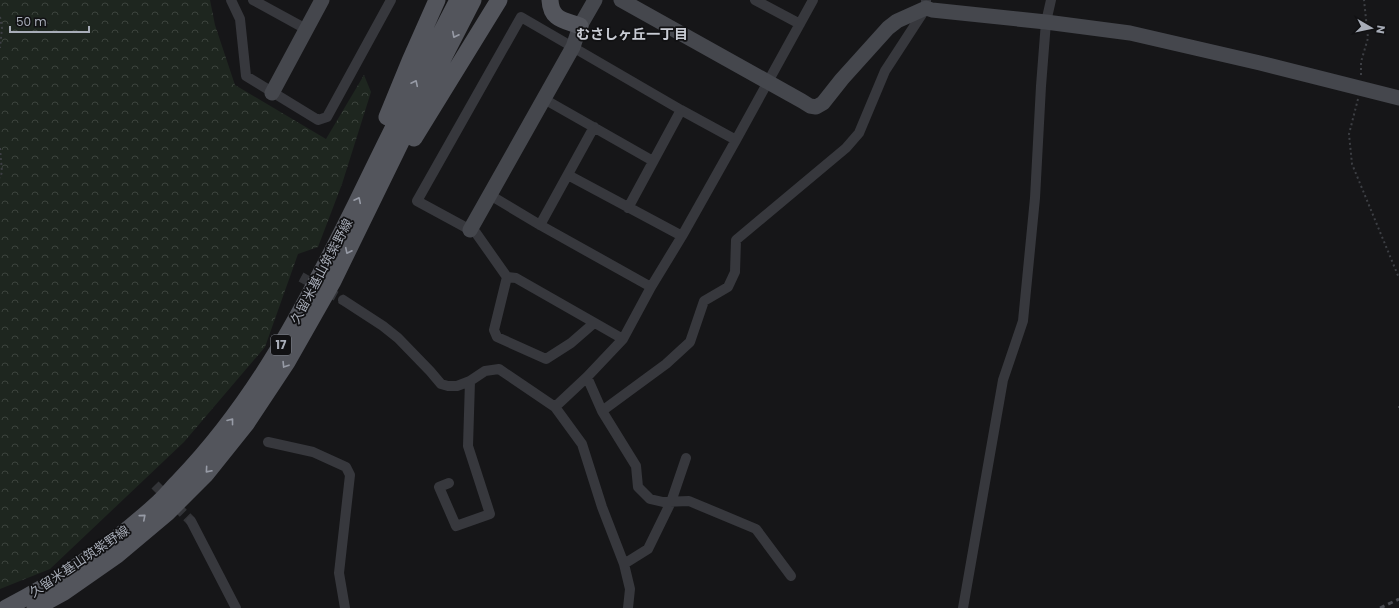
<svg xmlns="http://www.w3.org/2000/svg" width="1399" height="608" font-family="Poppins,'Noto Sans JP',sans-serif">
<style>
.forest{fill:url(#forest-crowns)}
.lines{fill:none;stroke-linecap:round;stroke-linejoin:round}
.street-tunnel{stroke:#333438;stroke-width:10;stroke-dasharray:10 5;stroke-linecap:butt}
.path{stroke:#3d3f44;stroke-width:2;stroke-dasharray:2 3;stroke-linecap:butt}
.street{stroke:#37383d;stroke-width:10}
.secondary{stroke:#45474d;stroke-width:15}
.primary{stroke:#53555c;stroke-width:17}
.rail{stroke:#4a4c52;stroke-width:3;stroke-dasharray:5 4;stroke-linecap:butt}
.oneway{stroke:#979ba6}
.labels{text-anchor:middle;stroke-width:3.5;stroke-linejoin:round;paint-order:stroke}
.shield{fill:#111113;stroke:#7b7e86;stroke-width:1}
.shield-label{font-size:12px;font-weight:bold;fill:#a8adb8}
.street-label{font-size:13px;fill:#a8adb8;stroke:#111113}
.neighbourhood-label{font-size:14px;font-weight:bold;fill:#c9ccd4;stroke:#111113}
</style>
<defs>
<pattern id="forest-crowns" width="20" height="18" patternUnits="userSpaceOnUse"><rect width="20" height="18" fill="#1e261f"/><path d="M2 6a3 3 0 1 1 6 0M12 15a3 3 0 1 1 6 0" fill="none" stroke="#3c433d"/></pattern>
</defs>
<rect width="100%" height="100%" fill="#161618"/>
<!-- forest -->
<path class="forest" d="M0 0H210L215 25 235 85 326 139 364 75 371 92 342 184 318 247 298 254 265 347 184 442 50 569 0 589Z"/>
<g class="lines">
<!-- street-tunnel -->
<path class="street-tunnel" d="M301 277 343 300
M155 485 191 521"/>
<!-- path -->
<path class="path" d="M0 17 2 28 0 48
M1361 75V62L1368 38 1364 0
M1358 99 1349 134 1352 164 1399 278
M0 148 2 172 0 178
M1399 406V409"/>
<!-- street -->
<path class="street" d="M231 0 240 19 246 76 318 120 327 117 391 0
M253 0 306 29
M755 0 800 24
M544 99 653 161
M568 175 682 236
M490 195 540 225 651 287
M628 208 681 110
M540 225 594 127
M507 277 494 330 497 337 546 359 571 343 594 323
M343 300 383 326 398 338 430 371 441 384 448 386H457L470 381 485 371 499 369 555 407 582 444 602 507 624 564 630 589 628 608
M623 339 516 278 507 277 476 233 417 201 521 17 681 110 736 140
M587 377 602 411 636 466 638 487 650 499 663 502 689 501 756 529 791 576
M555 407 587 377 623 339 651 287 682 236 736 140 813 0
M602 411 666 364 690 342 704 301 728 287 735 272 736 240 846 148 859 133 885 71 926 8V0
M268 442 313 452 346 467 350 475 339 573 345 608
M449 483 439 487 456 526 490 514 468 446 470 381
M191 521 236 608
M624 564 648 549 671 502 686 458
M963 608 1003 380 1023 321 1035 198 1041 86 1046 22 1051 0"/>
<!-- secondary -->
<path class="secondary" d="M621 0 802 101 810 106 816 107 823 103 842 79 888 28 897 21 926 8 932 10 1046 22 1130 33 1260 63 1399 98
M272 93 322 0
M470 230 573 47 580 26 595 0"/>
<!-- primary -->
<path class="primary" d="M550 0C551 20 564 20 580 26
M387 117 410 61 437 0
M414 138 499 0
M6 608C60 580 111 546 156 505 165 497 172 488 180 480 258 399 308 301 357 202 390 134 423 67 458 0
M35 608 64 592 117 555 167 513 206 474 246 424 287 362 333 281 417 109 473 0"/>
<!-- rail -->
<path class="rail" d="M1380 608 1399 599"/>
</g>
<!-- one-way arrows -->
<defs><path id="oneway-chevron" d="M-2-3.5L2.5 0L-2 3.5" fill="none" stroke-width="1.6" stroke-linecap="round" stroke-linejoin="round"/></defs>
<g class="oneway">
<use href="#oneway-chevron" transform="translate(455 35) rotate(117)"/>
<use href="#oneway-chevron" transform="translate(415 83) rotate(-64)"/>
<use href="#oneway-chevron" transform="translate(358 200) rotate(-64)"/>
<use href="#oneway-chevron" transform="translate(348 251) rotate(116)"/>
<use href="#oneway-chevron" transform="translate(285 365) rotate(122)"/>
<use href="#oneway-chevron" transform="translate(231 421) rotate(-52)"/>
<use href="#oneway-chevron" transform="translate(208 470) rotate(131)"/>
<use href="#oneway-chevron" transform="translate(143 517) rotate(-41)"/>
</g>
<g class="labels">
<!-- shield labels -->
<rect class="shield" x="271" y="335" width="20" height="20" rx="3"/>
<g class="shield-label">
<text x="281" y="349">17</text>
</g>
<!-- street labels -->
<g class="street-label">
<text transform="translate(321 271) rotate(-62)" y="5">久留米基山筑紫野線</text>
<text transform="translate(79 561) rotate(-34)" y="5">久留米基山筑紫野線</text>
</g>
<!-- neighbourhood labels -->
<g class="neighbourhood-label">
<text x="632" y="39">むさしヶ丘一丁目</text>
</g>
</g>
<!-- north arrow -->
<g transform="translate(1371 28) rotate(99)" stroke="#111113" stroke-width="3" paint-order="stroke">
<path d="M0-3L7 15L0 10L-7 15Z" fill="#a8adb8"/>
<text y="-6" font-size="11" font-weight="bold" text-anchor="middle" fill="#a8adb8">N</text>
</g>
<!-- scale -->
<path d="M10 26v6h79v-6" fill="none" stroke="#a8adb8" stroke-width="2"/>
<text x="16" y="26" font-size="12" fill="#a8adb8" stroke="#111113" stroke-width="3" paint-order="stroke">50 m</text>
</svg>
